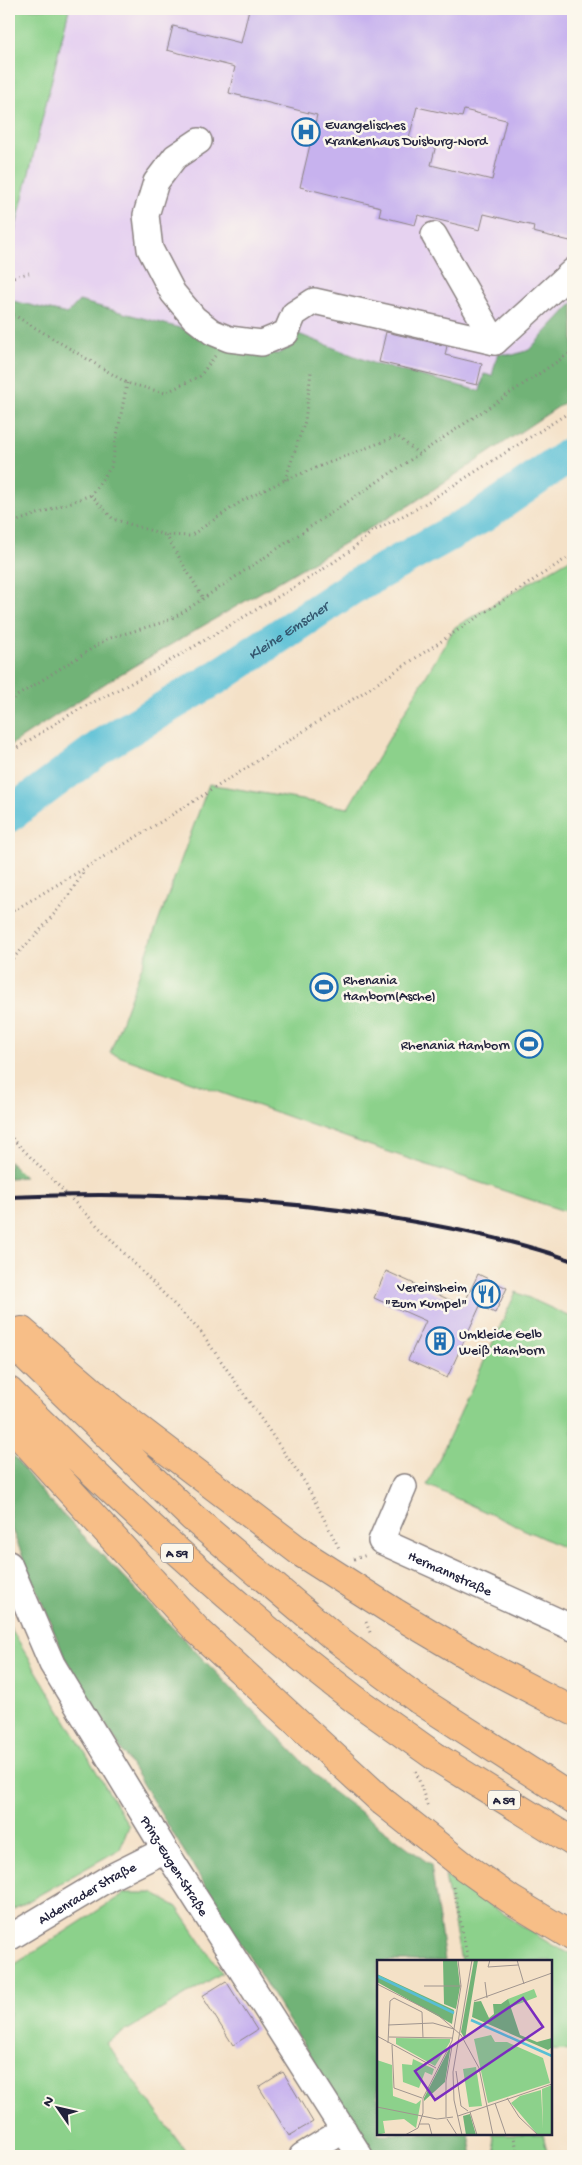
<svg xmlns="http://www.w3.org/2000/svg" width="582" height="2165" font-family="'Gochi Hand',sans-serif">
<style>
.built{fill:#e6d2f0}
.green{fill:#8cd18b;stroke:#577a63}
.forest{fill:#71b377;stroke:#4a6a59}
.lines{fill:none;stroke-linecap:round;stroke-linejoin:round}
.river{stroke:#58bfd5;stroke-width:35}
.building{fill:#c7b2ee;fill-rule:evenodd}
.minor-casing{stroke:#8b8281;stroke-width:28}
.highway-casing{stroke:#8b8281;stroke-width:30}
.path{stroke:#8b8281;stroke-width:3;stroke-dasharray:1 4;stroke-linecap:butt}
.minor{stroke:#fff;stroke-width:25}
.highway{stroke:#f7be87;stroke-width:28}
.rail{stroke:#22223b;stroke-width:4}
.highway-bridge-casing{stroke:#8b8281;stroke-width:30;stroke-linecap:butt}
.highway-bridge{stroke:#f7be87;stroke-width:28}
.labels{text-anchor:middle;stroke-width:5;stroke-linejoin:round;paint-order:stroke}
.shield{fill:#fbf7ec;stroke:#636270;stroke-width:1}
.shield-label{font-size:12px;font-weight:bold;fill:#22223b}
.poi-label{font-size:14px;fill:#22223b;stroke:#fbf7ec;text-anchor:start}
.street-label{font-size:14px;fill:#22223b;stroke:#fbf7ec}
.water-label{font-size:15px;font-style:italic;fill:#355971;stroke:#fbf7ec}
.inset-river{fill:none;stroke:#58bfd5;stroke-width:2.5}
.inset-road{fill:none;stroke:#a0958f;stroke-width:1}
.view{fill:#7b2cbf;fill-opacity:0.15;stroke:#7b2cbf;stroke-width:2.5}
.inset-edge{fill:none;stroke:#22223b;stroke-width:2.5}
</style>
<rect width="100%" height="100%" fill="#fbf7ec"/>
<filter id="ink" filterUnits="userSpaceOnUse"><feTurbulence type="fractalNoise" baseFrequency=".02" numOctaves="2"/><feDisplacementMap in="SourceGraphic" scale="10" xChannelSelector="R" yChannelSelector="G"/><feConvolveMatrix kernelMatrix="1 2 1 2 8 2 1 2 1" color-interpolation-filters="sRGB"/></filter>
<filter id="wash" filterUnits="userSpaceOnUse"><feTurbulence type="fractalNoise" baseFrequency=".0096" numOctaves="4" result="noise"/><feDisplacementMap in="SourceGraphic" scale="20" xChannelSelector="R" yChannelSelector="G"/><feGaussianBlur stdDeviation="1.12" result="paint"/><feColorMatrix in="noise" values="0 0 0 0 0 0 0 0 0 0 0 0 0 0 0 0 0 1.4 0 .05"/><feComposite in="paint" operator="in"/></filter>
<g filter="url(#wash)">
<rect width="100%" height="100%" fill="#f4e1c7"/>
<!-- built -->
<path class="built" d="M69 9H573V303L529 350 513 355 480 391 375 364 296 333 291 347 277 354 79 301 68 314 9 300V255Z"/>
<!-- green -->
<path class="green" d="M9 9H69L9 255Z
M573 557V1214L362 1143 110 1053 209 784 348 808 455 627Z
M516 1292 573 1318V1552L427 1485Z
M9 1625 129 1826 120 1849 9 1912Z
M445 1876 552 1945 573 1955V2051L551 2050V1961H461Z
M125 1893H153L177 1907 222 1973 106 2043 189 2156H9V1968Z
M493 2134H543L548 2156H497Z"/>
<!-- forest -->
<path class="forest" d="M9 300 67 314 79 301 277 354 291 347 296 333 375 364 480 391 484 374 492 376 498 353 513 355 529 350 573 303V397L410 505 112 679 9 746Z
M9 1161 25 1177 9 1178Z
M9 1450 44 1495 328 1788 431 1865 445 1961H378V2134H469L473 2156H372L66 1660 9 1523Z"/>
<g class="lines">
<!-- river -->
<path class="river" id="s1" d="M9 815 107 742 219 676 351 588 482 516 573 453"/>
</g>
<g id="blocks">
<!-- building -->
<path class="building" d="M249 9H573V226L570 241 533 232 534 226 484 214 480 230 418 215 415 225 379 216 381 207 300 187 317 115 229 93 235 67 167 50 173 26 241 43ZM417 107 462 117 464 110 506 120 492 180 431 165 436 145 409 138Z
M386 332 447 346 445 355 482 364 477 385 379 362Z
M386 1271 463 1306 478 1274 507 1288 495 1313 480 1306 447 1378 408 1360 426 1321 374 1298Z
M226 1981 257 2030 233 2045 202 1996Z
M283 2072 313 2122 289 2136 259 2087Z"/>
</g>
</g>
<g filter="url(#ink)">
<use href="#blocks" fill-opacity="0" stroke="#8b8281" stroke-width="1"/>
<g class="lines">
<!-- minor casing -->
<g class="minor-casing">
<g id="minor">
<path d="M199 141 175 157 156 182 146 215 150 249 173 293 194 318 212 332 229 339 262 343 286 333 294 314 314 301 495 342 573 271"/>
<path d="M434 235 495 342"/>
<path id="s2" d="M404 1487 381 1541 573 1628"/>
<path id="s3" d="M9 1564 52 1664 165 1850 360 2156"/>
<path id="s4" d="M9 1938 109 1878 165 1850"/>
<path d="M302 2156 344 2130"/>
</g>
</g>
<!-- highway casing -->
<g class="highway-casing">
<path id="highway" d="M22 1331 115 1411 303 1554
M9 1340 192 1517 333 1636
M9 1391C120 1500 233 1607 357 1701
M9 1424 197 1630 382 1801
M394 1612 477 1661 573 1711
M419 1700 573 1799
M436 1757 573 1842
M465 1867 510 1899 573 1937"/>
</g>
<!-- path -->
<path class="path" d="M9 278 29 273
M9 312 127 383 165 393 200 376 215 356
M127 383 111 467 91 495 113 519 165 535 190 536 242 501 285 480 397 436 419 454
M285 480 305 421 311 372
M9 524 91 495
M166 535 203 598
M9 701 107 639 164 622 180 614 573 351
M9 753 74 712 141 678 318 573 351 550 373 531 418 508 573 410
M9 913C202 801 387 677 573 554
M9 962C38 934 64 906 84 871
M9 1135 201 1332 306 1484 340 1550
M354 1559 367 1555
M366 1622 371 1635
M416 1771 428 1808
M454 1887 468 1961
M513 2134 519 2156"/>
<!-- minor -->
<use href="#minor" class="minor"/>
<!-- highway -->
<use href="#highway" class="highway"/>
<!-- rail -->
<path class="rail" d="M9 1197C149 1191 288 1198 427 1224 476 1233 526 1244 573 1261"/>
<!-- highway-bridge casing -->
<g class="highway-bridge-casing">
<path id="highway-bridge" d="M303 1554 394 1612
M333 1636 419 1700
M357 1701 436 1757
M382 1801 465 1867"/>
</g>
<!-- highway-bridge -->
<use href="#highway-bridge" class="highway-bridge"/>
</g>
</g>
<!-- icons -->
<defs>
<g id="hospital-ring" transform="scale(1.4375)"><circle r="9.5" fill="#fbf7ec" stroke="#1f6fb2" stroke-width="1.5"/><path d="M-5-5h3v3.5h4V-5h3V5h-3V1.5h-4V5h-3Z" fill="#1f6fb2"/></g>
<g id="stadium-ring" transform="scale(1.4375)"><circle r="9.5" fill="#fbf7ec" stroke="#1f6fb2" stroke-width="1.5"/><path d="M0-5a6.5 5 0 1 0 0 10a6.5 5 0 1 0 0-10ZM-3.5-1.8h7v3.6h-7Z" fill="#1f6fb2"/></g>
<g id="restaurant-ring" transform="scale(1.4375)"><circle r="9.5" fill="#fbf7ec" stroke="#1f6fb2" stroke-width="1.5"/><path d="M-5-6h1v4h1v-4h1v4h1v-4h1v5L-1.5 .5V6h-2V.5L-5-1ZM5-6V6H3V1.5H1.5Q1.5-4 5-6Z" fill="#1f6fb2"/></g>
<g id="building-ring" transform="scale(1.4375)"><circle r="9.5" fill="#fbf7ec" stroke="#1f6fb2" stroke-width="1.5"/><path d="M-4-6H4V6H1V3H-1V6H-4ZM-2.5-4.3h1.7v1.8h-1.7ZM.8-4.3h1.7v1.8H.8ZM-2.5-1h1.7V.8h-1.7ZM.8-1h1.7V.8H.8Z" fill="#1f6fb2"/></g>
</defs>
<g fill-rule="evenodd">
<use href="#hospital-ring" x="306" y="132"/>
<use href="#stadium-ring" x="324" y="987"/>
<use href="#stadium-ring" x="529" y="1044"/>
<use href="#restaurant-ring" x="486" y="1294"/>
<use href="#building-ring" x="440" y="1341"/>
</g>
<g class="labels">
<!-- shield labels -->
<g class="shield">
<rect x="161" y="1543.5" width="32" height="19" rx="4"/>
<rect x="488" y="1790.5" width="32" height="19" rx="4"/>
</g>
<g class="shield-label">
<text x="177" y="1557">A 59</text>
<text x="504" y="1804">A 59</text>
</g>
<!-- poi labels -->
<g class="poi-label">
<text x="325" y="129">Evangelisches<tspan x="325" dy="16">Krankenhaus Duisburg-Nord</tspan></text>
<text x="343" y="984">Rhenania<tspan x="343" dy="16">Hamborn(Asche)</tspan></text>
<text x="510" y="1049" text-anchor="end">Rhenania Hamborn</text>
<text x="467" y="1291" text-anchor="end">Vereinsheim<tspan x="467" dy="16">"Zum Kumpel"</tspan></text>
<text x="459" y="1338">Umkleide Gelb<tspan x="459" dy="16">Weiß Hamborn</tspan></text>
</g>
<!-- street labels -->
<g class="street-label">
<text dy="5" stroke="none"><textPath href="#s2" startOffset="135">Hermannstraße</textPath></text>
<text dy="5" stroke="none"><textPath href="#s3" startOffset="345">Prinz-Eugen-Straße</textPath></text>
<text dy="5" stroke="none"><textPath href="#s4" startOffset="90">Aldenrader Straße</textPath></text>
</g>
<!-- water labels -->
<g class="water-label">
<text dy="5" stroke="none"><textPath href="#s1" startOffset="335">Kleine Emscher</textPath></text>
</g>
</g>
<!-- overview -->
<g transform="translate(377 1960)">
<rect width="175" height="175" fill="#f4e1c7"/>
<path d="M157 29 160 37 131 48V39ZM114 75 118 82H130L166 98 173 123 111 143 97 79ZM19 78 73 79V82L58 106 19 84ZM36 99 57 109 55 115 48 112 42 128 26 122 25 104 35 105ZM0 100 15 105 16 136 39 144 44 140 39 168 27 159 6 161 8 173 0 175ZM99 107 105 146 92 147 86 109ZM175 125V175L160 174 134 143 143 136 164 130 166 169 165 129Z" fill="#8cd18b"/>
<path d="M66 0H80L83 27 79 49 67 44ZM97 0H101L88 79 84 72ZM0 14 77 50 75 64 0 22ZM131 39 143 75 160 82 175 78 174 88 171 90 95 57 97 42 104 41 112 58 117 54 116 44H124ZM74 85 68 122 47 141V138ZM93 154 99 175H89L86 156Z" fill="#71b377"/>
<path class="inset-river" d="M0 16 77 53M94 60 175 96"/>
<path class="inset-road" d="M113 0 111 7 141 5M140 0 147 24M108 22 110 38M0 24 61 55 84 75 102 108 116 175M47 26H84M13 41 17 38 45 52 46 78M97 41 175 13M11 65 56 63 77 69M0 76 59 108M12 77 75 78M11 83 13 41M15 85 17 128 45 138M79 111 84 146 91 151M130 138 142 157 161 175M118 143 129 175M0 147 60 159 76 157M93 152 100 175M81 156 175 124M69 157V121L75 86M70 159 80 175M42 164H52L55 175M28 175 41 168 46 153V138L75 81 84 26 81 0M85 175 77 140 76 112 95 0"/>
<path class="view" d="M146 38 166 67 58 140 38 111Z"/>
<rect width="175" height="175" class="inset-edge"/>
</g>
<!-- margin -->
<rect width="582" height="2165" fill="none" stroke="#fbf7ec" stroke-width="30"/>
<!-- north arrow -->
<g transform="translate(58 2108) rotate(304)" stroke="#fbf7ec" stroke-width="4" paint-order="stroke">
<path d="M0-4L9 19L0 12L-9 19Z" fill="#22223b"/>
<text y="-8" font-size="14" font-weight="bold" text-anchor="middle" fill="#22223b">N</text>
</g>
</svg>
